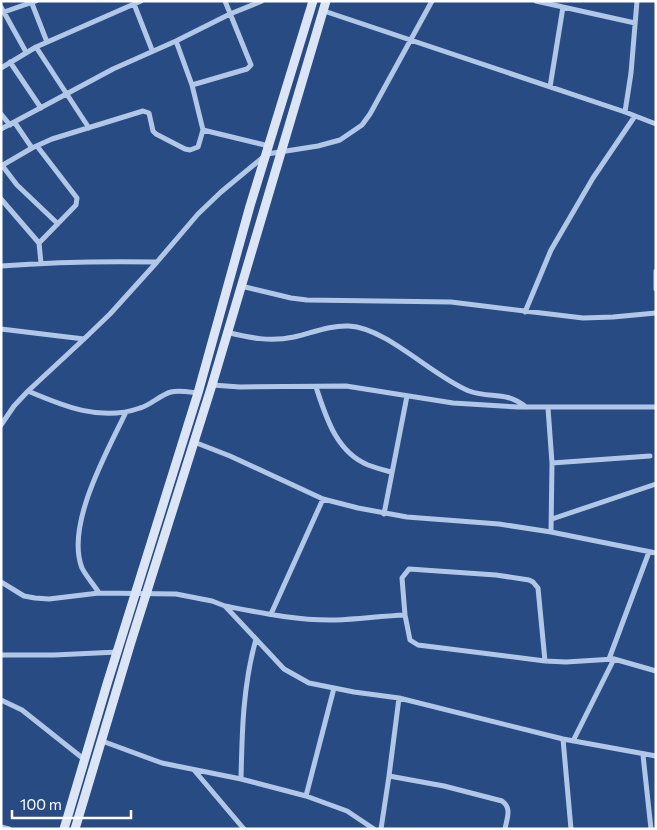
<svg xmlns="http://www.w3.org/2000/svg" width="657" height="830" font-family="Commissioner,sans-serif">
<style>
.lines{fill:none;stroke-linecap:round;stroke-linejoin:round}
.street{stroke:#b1c7e7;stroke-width:5}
.secondary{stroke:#dbe5f6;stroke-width:9}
</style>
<rect width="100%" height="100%" fill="#284b83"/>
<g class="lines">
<!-- street -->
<path class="street" d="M31 1 47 42
M536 1 635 23
M134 4 152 50
M1 7 26 52
M324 11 625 112 656 124
M1 13 36 1
M176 41 192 85 203 130 269 146
M36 47 89 128
M10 62 41 108
M1 68 36 47 141 1
M192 85 247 69 251 65 225 1
M550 87 563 7
M625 112 631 73 637 1
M1 114 10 125
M15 123 32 148
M1 129 113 69 176 41 230 14 262 1
M37 146 77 198 76 205 39 243
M1 164 17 185 57 223
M1 166 32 148 52 139 143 111 149 113 153 131 156 134 185 149 190 150 198 147 203 130
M1 199 39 243 41 263
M1 266C53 262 105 261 157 262
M656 271V289
M241 286 291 298 307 300 451 302 583 318 613 317 656 313
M525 312 551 250 593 178 635 116
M1 329 84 339
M226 332C250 338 270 342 294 337 312 333 330 325 349 326 387 328 432 376 469 391 492 399 504 390 526 407
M212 385 240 387 346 386 453 403 518 407H656
M316 387C326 417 336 452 368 465 376 468 383 470 391 472
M28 391C63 406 101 422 140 408 151 405 160 395 171 392 179 390 189 392 198 393
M548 408 552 463 551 532
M1 425 14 406 28 391 84 339 110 314 157 262 198 214 221 192 267 154 318 146 340 140 362 125 370 114 432 1
M194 442 230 456 323 499 358 508 407 517 499 524 551 532 656 553
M552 463 650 456
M384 514 407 396
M552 519 656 484
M1 582 24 596 35 598 49 599 99 593 176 594 212 601 225 606 284 669 309 683 354 692 399 698 563 739 656 756
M99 593C94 585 86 576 82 568 65 525 108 450 126 412
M225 606C261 613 299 621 336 620 359 619 382 616 405 615L410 640 418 645 545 661 566 662 614 659 656 671
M271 614 323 499
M405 615 402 578 409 569 496 575 529 580 533 582 538 588 545 661
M1 655H54L118 652
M609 659 649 552
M1 700 22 710 85 760
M563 739 571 829
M102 741 162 763 241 779 306 796 347 811 374 829
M573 741 614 659
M643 755 651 829
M194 770 244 829
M389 776 444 786 502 801C512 808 507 818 505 829
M241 779C242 731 243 685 256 639
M306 796 334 688
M1 827 9 829
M381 829 389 776 399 698"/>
<!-- secondary -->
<path class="secondary" d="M64 829 107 684 198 393 250 206 313 1
M75 829 131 642 212 385 326 1"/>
</g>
<!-- border -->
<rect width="657" height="830" fill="none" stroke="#ffffff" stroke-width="5"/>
<!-- scale -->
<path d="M12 810v8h119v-8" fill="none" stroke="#ffffff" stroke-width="2.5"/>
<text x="20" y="810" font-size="15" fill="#ffffff" stroke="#284b83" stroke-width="4" paint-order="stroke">100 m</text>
</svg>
